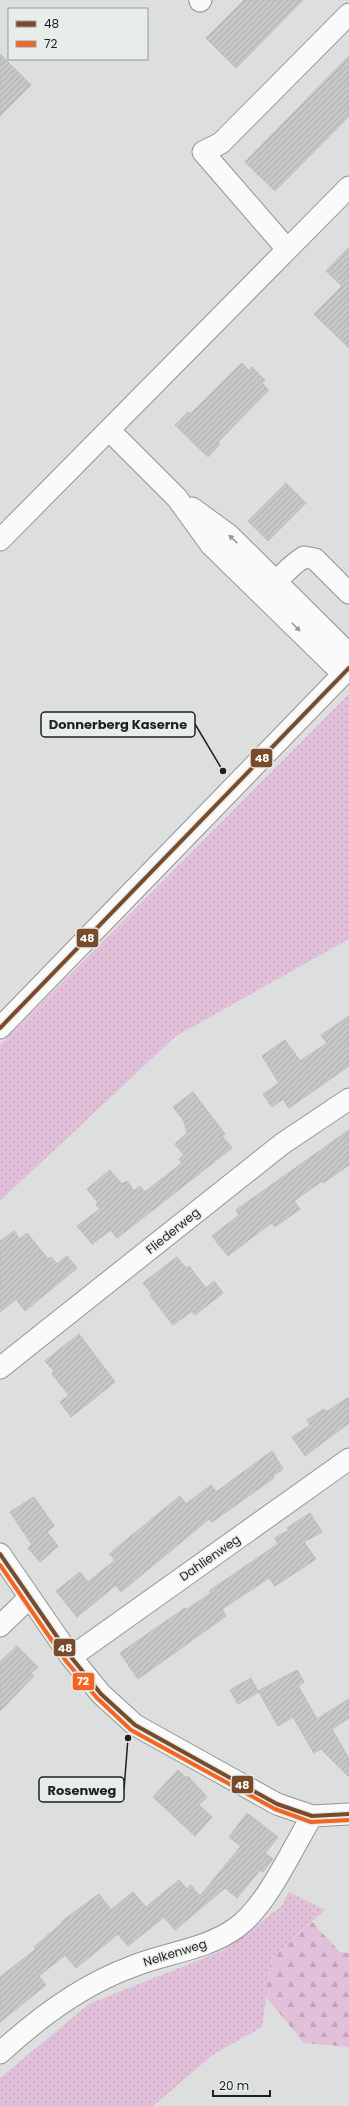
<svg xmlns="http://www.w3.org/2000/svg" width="349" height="2106" font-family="Poppins,sans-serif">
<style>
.grass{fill:url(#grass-dots)}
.forest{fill:url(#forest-firs)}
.building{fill:url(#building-hatch);stroke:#bbbdbb}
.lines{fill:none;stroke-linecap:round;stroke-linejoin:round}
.minor-casing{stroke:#939593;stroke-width:23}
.minor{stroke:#fafafa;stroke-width:21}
.bus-1-casing{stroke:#e8edea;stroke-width:7}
.bus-2-casing{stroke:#e8edea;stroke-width:7}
.bus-1{stroke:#7a4b2a;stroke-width:4}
.bus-2{stroke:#f26522;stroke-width:4}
.oneway{fill:#979897}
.labels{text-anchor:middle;stroke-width:3;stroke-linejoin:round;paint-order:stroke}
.street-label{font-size:12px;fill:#1e201e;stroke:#e8edea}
.leader{fill:none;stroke:#1e201e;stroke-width:1.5}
.callout-dot{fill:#1e201e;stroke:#e8edea;stroke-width:1.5}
.callout{fill:#e8edea;stroke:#1e201e;stroke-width:1.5}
.callout-label{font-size:13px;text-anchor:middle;font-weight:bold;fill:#1e201e}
.line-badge{stroke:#e8edea;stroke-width:1.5}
.badge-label{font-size:11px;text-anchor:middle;font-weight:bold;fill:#fff}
</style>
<defs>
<pattern id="grass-dots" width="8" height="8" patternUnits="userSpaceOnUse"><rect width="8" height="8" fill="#e2c0da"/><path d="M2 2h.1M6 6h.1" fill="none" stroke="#c1a5bb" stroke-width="1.8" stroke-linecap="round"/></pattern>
<pattern id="forest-firs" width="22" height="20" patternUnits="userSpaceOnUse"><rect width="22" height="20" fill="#e2c0da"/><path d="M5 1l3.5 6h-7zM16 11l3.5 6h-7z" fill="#c1a5bb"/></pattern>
<pattern id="building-hatch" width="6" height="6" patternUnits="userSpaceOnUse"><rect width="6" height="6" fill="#c6c8c7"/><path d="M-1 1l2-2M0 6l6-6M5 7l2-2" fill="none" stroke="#aaacaa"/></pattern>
</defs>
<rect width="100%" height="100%" fill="#dcdfdd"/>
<!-- grass -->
<path class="grass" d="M349 694V939L176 1036 0 1201V1045Z
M289 1892 325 1910 272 1957 262 2027 214 2054 153 2106H0V2078L89 2004 222 1951 282 1906Z"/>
<!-- forest -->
<path class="forest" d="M312 1922 340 1952 349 1953V2047L304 2043 266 1997 272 1957Z"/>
<!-- building -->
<path class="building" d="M244 0H303L236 68 206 38Z
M0 54 31 85 0 116Z
M349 56V116L275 191 245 162Z
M349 247V348L314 314 342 286 326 271Z
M242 363 249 370 252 367 265 380 262 383 269 390 218 442 220 444 208 457 175 425 188 412 190 414Z
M286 483 306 503 268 541 248 521Z
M349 1016V1066L289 1108 283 1099 272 1107 263 1094 279 1083 262 1056 285 1040 300 1061 327 1043 321 1035Z
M193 1092 225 1134 222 1136 232 1148 117 1238 111 1230 92 1244 77 1226 100 1209 96 1205 98 1203 87 1189 110 1170 122 1184 127 1181 134 1191 140 1186 145 1192 182 1163 179 1159 184 1155 175 1144 187 1133 184 1121 173 1107Z
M349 1130V1165L323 1183 322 1181 294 1201 300 1209 275 1227 272 1223 258 1233 228 1256 212 1236 239 1215 236 1210Z
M14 1231 20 1239 27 1233 48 1259 51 1257 57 1264 67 1256 77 1268 25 1311 16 1299 0 1312V1241Z
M177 1257 186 1268 189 1266 206 1288 214 1281 223 1293 195 1315 192 1311 173 1325 150 1295 152 1294 143 1283Z
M79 1334 115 1382 71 1417 60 1402 69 1395 52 1374 54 1371 45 1361Z
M349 1397V1423L305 1456 292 1437 310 1425 307 1420 324 1409 326 1412Z
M272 1451 283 1469 273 1476 274 1478 212 1522 209 1519 121 1592 116 1585 77 1617 56 1591 80 1572 88 1582 115 1560 109 1554 180 1496 186 1504 211 1485 216 1492Z
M34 1497 54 1526 47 1532 58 1546 40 1562 28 1548 32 1545 10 1512Z
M310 1513 322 1532 304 1542 316 1559 275 1586 269 1578 222 1609 226 1616 138 1679 120 1653 185 1608 186 1610 211 1593 209 1591 278 1544 275 1538 289 1530 287 1528Z
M17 1646 38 1667 31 1673 34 1676 0 1711V1662Z
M297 1670 304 1682 298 1686 317 1719 349 1699V1718L332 1729 349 1759V1777L321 1749 314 1753 293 1717 278 1726 259 1692 238 1704 230 1690 251 1678 258 1691Z
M178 1770 186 1778 188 1776 207 1797 199 1805 212 1817 195 1836 153 1797Z
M247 1813 278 1837 265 1853 273 1859 263 1872 260 1870 237 1898 225 1888 175 1930 164 1917 128 1946 118 1934 76 1968 65 1955 39 1976 46 1985 0 2022V1977L36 1949 34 1947 62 1923 61 1922 99 1894 111 1910 133 1892 146 1907 179 1880 187 1889 191 1885 200 1896 241 1846 229 1837Z"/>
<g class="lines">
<!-- minor casing -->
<g class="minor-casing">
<path id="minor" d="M200 1 201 0
M287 249 203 152 221 143 349 14
M109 430 177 498 211 545 343 674
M192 508 229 535 349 654
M0 540 349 187
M273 594C273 581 293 564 304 557L315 559 349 593
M0 1028 349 668
M0 1368 282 1144 349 1099
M0 1554 71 1657 101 1694 135 1725 277 1804 312 1816 349 1814
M0 1626 29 1598
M71 1657 349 1459
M0 2053C39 2017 82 1985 131 1967 165 1953 205 1950 236 1928 267 1906 292 1849 312 1816"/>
</g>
<!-- minor -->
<use href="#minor" class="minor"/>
<!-- bus-1 casing -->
<g class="bus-1-casing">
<path id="bus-1" d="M0 1028 349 668
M0 1554 71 1657 101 1694 135 1725 277 1804 312 1816 349 1814"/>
</g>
<!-- bus-2 casing -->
<g class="bus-2-casing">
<path id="bus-2" d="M0 1565 66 1661 97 1698 131 1730 275 1809 311 1822 349 1820"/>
</g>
<!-- bus-1 -->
<use href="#bus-1" class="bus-1"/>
<!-- bus-2 -->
<use href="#bus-2" class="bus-2"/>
</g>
<!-- one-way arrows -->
<defs><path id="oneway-solid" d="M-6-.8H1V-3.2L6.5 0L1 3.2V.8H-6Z"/></defs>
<g class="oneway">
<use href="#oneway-solid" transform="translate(233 539) rotate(-136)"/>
<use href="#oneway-solid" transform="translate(296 627) rotate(45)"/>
</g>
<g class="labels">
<!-- street labels -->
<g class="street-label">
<text transform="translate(173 1231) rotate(-39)" y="4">Fliederweg</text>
<text transform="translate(210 1558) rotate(-35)" y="4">Dahlienweg</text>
<text transform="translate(175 1953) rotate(-17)" y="4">Nelkenweg</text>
</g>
</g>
<!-- callouts -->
<path class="leader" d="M223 771L195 724M128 1738L124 1790"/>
<g class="callout-dot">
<circle cx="223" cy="771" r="4"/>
<circle cx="128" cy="1738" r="4"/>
</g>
<g class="callout">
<rect x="41" y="712" width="154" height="25" rx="4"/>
<rect x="39" y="1777" width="85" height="25" rx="4"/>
</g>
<g class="callout-label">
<text x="118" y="729">Donnerberg Kaserne</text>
<text x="82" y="1795">Rosenweg</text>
</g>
<g class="line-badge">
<rect x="250" y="748" width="23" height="20" rx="4" fill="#7a4b2a"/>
<rect x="76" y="928" width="23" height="20" rx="4" fill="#7a4b2a"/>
<rect x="53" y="1638" width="23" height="19" rx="4" fill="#7a4b2a"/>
<rect x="72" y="1672" width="23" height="19" rx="4" fill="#f26522"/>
<rect x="231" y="1775" width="23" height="19" rx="4" fill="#7a4b2a"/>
</g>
<g class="badge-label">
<text x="262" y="762">48</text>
<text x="87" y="942">48</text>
<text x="65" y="1652">48</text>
<text x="83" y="1685">72</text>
<text x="242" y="1789">48</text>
</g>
<!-- legend -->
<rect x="8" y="8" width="140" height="52" fill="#e8edea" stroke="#979b98"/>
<rect x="16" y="21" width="20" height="6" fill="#7a4b2a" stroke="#979b98"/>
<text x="44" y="28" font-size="12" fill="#1e201e">48</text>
<rect x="16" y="41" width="20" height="6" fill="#f26522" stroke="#979b98"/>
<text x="44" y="48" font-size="12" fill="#1e201e">72</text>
<!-- scale -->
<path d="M213 2090v6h57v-6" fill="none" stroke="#1e201e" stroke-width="2"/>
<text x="219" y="2090" font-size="12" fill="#1e201e" stroke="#e8edea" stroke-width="3" paint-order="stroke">20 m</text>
</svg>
